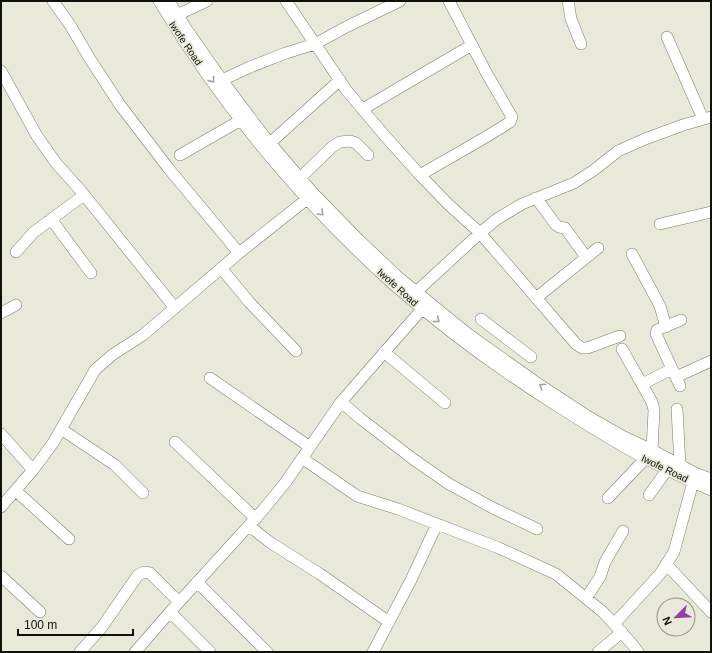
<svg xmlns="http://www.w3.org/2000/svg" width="712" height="653" font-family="Helvetica,sans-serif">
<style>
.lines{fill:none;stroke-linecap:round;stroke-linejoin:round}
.minor-casing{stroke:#7b7c6d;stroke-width:12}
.minor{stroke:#fff;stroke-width:11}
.oneway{stroke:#a0a09d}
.labels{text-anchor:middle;stroke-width:3.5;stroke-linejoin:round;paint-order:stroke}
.street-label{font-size:10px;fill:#11110b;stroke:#e8e9d8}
</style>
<rect width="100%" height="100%" fill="#e8e9d8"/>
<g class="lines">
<!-- minor casing -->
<g class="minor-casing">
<path id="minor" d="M53 1 70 25 90 59 120 105 169 169 239 253
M159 1C222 106 302 202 393 284 444 329 499 369 556 405 606 437 656 467 711 490
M169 1 187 30 222 80 264 136 313 193 359 240 398 277 468 334 537 383 589 417 624 437 652 450 697 474 711 479
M286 1 347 91 385 136 420 175 448 204 480 233 576 344 582 348H587L620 336
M568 1 571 19 581 44
M177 15 207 1
M667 37 703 119
M1 71 37 136 56 163 81 191 175 308
M222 80 250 67 286 53 315 44 348 26 400 1
M363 109 431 69 472 45
M270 143 340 80
M180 155 241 120
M420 175C450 157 481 141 510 122L512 117 487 74 449 1
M300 178 332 147 340 142 350 141 356 143 368 155
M536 198 556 225 559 227 565 228 586 257
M51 219 91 273
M660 224 711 212
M16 252 34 232 84 195
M632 254 660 306 666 327
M221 268 250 303 296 351
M416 292 480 233 497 219 522 204 574 183 594 170 618 151 645 139 683 125 711 117
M536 298 598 248
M1 313 16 305
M481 319 531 357
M622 349 652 402 654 410 652 450
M384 352 445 403
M676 377 711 361
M210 378 310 447
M642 384 672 369
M680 386 656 334 657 330 681 320
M341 402 361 419 413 459 449 484 493 508 537 529
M677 409 680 465
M61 429 115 465 143 493
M1 434 33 470
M175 442 256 519
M302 458 357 496 398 509 499 548 556 574 603 612 632 644 638 652
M16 491 69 539
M649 495 667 470
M608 498 645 459
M1 507 33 470 53 443 95 370 112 355 143 335 239 253 307 199
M249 526 271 543 320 574 389 622
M666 564 711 612
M1 576 40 612
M197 582 267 652
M586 598 600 577 605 562 623 531
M170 612 210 652
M614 624 660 574 674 552 693 482
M80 652 102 627 138 575 144 572 150 573 179 602
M135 652 170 612 263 510 285 483 341 402 422 309
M373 652 411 580 437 524
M598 652 622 632"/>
</g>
<!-- minor -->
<use href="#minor" class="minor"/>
</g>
<!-- one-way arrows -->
<defs><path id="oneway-chevron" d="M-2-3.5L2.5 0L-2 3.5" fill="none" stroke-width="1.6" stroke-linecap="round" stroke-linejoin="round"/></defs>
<g class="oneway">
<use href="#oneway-chevron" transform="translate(212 80) rotate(54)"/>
<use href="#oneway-chevron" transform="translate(321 213) rotate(45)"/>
<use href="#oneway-chevron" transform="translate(437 320) rotate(39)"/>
<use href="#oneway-chevron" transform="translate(542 386) rotate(-146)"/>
</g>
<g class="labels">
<!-- street labels -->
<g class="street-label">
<text transform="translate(186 43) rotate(56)" y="4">Iwofe Road</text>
<text transform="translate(398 287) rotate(42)" y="4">Iwofe Road</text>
<text transform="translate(665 468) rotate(26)" y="4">Iwofe Road</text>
</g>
</g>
<!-- border -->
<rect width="712" height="653" fill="none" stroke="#11110b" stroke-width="4"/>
<!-- north arrow -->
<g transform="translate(676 617) rotate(246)"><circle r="19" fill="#e8e9d8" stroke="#929386"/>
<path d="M0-3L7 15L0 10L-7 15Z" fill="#973fab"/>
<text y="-6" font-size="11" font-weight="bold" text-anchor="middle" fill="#11110b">N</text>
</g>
<!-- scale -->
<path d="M18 629v6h115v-6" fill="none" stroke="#11110b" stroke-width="2"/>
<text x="24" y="629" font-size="12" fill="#11110b" stroke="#e8e9d8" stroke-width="3" paint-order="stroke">100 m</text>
</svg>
